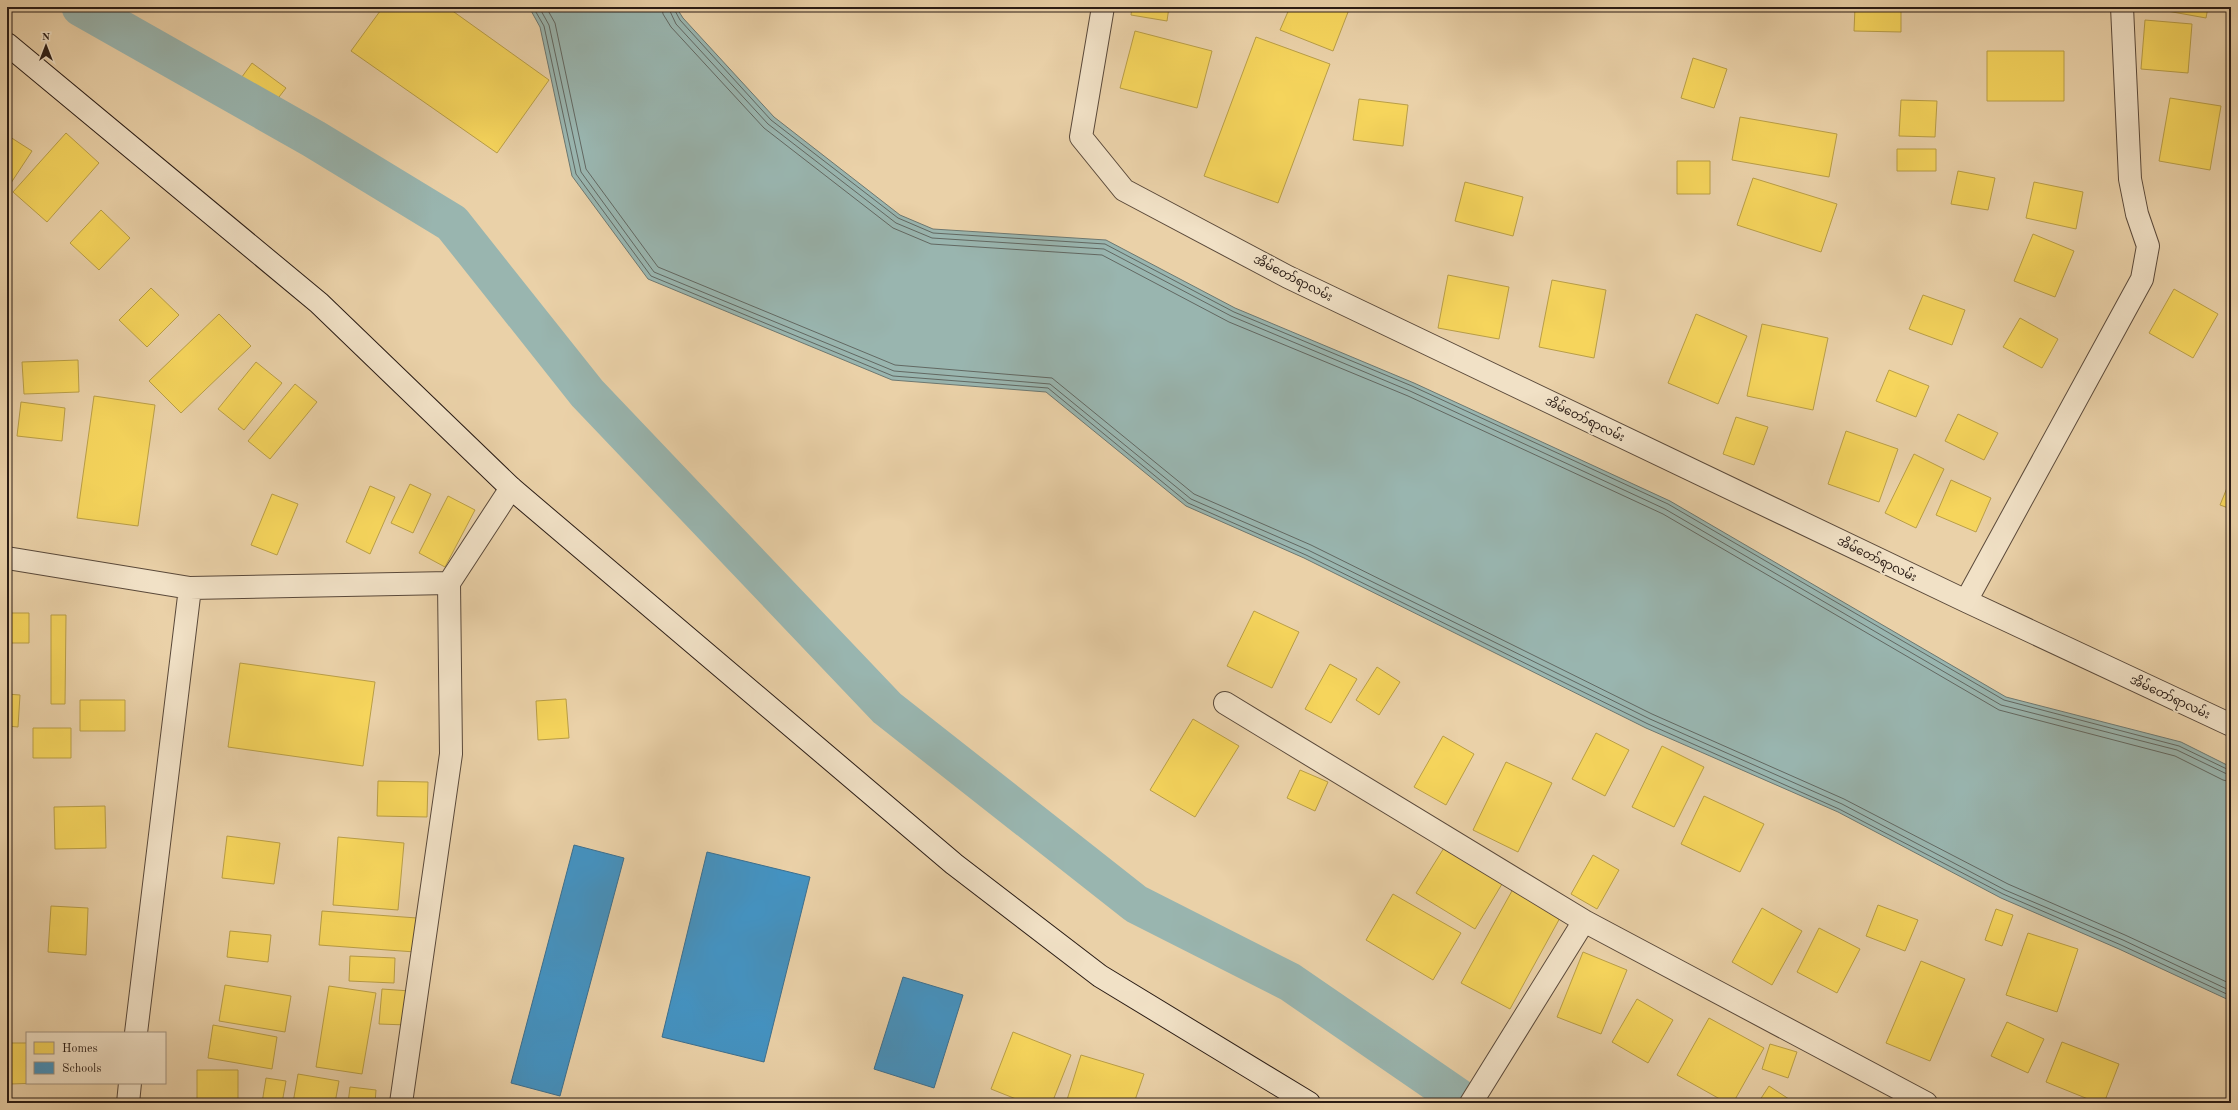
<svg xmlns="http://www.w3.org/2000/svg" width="2238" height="1110" font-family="'Old Standard TT','Noto Sans Myanmar',serif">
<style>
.water{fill:#99b5af;stroke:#6d7871}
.homes{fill:#f6d55c;stroke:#b99e47}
.schools{fill:#4393c3;stroke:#3c6f8f}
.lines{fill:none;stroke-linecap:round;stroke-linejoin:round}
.shore{stroke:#626862;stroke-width:1}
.canal{stroke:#99b5af;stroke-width:39}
.street-casing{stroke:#5a493a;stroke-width:24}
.secondary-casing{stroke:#2a1c15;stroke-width:24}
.street{stroke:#f1e1c6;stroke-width:22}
.secondary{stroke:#f1e1c6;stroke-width:22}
.labels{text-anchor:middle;stroke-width:4;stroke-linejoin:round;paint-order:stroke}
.street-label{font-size:12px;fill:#2a1c15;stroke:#f1e1c6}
</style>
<rect width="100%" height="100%" fill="#ead1a8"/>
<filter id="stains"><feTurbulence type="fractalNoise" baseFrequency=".005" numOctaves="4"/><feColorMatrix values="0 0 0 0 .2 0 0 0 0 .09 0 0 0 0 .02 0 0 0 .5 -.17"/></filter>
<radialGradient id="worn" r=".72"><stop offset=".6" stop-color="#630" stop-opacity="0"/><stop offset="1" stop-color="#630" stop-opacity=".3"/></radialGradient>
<!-- water -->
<path class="water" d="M529 7H676L683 18 774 117 900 215 933 229 1106 240 1235 308 1414 383 1670 501 2006 697 2181 742 2231 767V1001L2119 949 2001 898 1838 812 1646 728 1304 558 1186 506 1046 392 892 380 648 279 572 176 540 27Z"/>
<!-- homes -->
<path class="homes" d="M383 7H447L549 80 497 153 351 51Z
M1132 7H1169L1167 21 1131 15Z
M1290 7H1350L1333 51 1280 30Z
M1855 7H1901V32L1854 31Z
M2168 7H2208L2206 18 2167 11Z
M2145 20 2192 24 2188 73 2141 69Z
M1135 31 1212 51 1197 108 1120 88Z
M1256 37 1330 64 1278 203 1204 176Z
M1987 51H2064V101H1987Z
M1693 58 1727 69 1714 108 1681 98Z
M252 63 286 88 272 106 239 81Z
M2170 98 2221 106 2210 170 2159 161Z
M1359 99 1408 105 1403 146 1353 140Z
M1901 100 1937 101 1935 137 1899 136Z
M1740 117 1837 134 1829 177 1732 160Z
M66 133 99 163 47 222 13 192Z
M7 135 32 151 7 189Z
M1897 149H1936V171H1897Z
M1677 161H1710V194H1677Z
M1958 171 1995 178 1988 210 1951 204Z
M1753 178 1837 204 1821 252 1737 225Z
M1465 182 1523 197 1513 236 1455 221Z
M2034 182 2083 192 2076 229 2026 218Z
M101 210 130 238 99 270 70 243Z
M2033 234 2074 251 2055 297 2014 281Z
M1448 275 1509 287 1499 339 1438 328Z
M1552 280 1606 290 1594 358 1539 347Z
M151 288 179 315 147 347 119 320Z
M2174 289 2218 314 2193 358 2149 333Z
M1923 295 1965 310 1952 345 1909 329Z
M219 314 251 346 181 413 149 381Z
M1696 314 1747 336 1718 404 1668 383Z
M2020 318 2058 339 2042 368 2003 347Z
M1762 324 1828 338 1813 410 1747 396Z
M78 360 79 392 24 394 22 362Z
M256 362 282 383 244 430 218 409Z
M1889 370 1929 386 1916 417 1876 401Z
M295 384 317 402 270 459 248 441Z
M94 396 155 405 138 526 77 518Z
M21 402 65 408 62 441 17 436Z
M1958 414 1998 433 1984 460 1945 441Z
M1736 417 1768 427 1754 465 1723 454Z
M1846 431 1898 449 1879 502 1828 484Z
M1914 454 1944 469 1916 528 1885 513Z
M2231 478V509L2220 505Z
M1951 480 1991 498 1976 532 1936 515Z
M410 484 431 494 413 533 391 523Z
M370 486 395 497 370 554 346 542Z
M272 494 298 504 277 555 251 545Z
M448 496 475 510 445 567 419 553Z
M1254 611 1299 632 1272 688 1227 666Z
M7 613H29V643H7Z
M51 615H66L65 704H51Z
M240 663 375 682 363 766 228 747Z
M1330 664 1357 679 1331 723 1305 709Z
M1377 667 1400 682 1379 715 1356 700Z
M7 694 20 695 18 727 7 726Z
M566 699 569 738 538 740 536 701Z
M80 700H125V731H80Z
M1193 719 1239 746 1195 817 1150 790Z
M33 728H71V758H33Z
M1596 733 1629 750 1605 796 1572 779Z
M1443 736 1474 754 1446 805 1414 787Z
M1662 746 1704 767 1674 827 1632 807Z
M1506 762 1552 783 1518 852 1473 830Z
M1300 770 1328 782 1315 811 1287 798Z
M378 781 428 782 427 817 377 816Z
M1704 796 1764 824 1740 872 1681 844Z
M105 806 106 848 55 849 54 807Z
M227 836 280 843 274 884 222 878Z
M338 837 404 843 398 910 333 905Z
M1447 843 1505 879 1475 929 1416 893Z
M1593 855 1619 870 1597 909 1571 894Z
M1513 889 1561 916 1510 1009 1461 983Z
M1393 894 1461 933 1433 980 1366 940Z
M1878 905 1918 920 1905 951 1866 936Z
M51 906 88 908 86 955 48 952Z
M1762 908 1802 931 1772 985 1732 962Z
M1996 909 2013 915 2002 946 1985 940Z
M322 911 417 918 415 952 319 945Z
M1819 928 1860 949 1837 993 1797 972Z
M230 931 271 935 268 962 227 957Z
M2028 933 2078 949 2057 1012 2006 995Z
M1583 952 1627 970 1601 1034 1557 1017Z
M350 956 395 958 394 983 349 981Z
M1921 961 1965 979 1930 1061 1886 1043Z
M225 985 291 996 285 1032 219 1021Z
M329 986 376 993 362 1074 316 1067Z
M382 989 410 991 407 1025 379 1024Z
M1637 999 1673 1020 1648 1063 1612 1042Z
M1709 1018 1764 1048 1733 1103H1727L1677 1075Z
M2007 1022 2044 1039 2028 1073 1991 1056Z
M213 1025 277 1037 272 1069 208 1058Z
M1013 1032 1071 1055 1052 1103H1026L991 1089Z
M2062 1042 2119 1064 2104 1103H2098L2046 1082Z
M10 1043H27V1083H42L10 1084Z
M1770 1044 1797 1052 1788 1078 1762 1069Z
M1081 1055 1144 1074 1134 1103H1066Z
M197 1070H238V1103H197Z
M298 1074 339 1081 335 1103H293Z
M266 1078 286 1081 282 1103H262Z
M1769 1086 1795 1103H1758Z
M350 1087 376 1090 375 1103H348Z"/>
<!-- schools -->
<path class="schools" d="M574 845 624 858 560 1096 511 1083Z
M707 852 810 877 764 1062 662 1037Z
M903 977 963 995 934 1088 874 1069Z"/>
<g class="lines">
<!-- shore -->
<path class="shore" d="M533 7 544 26 576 174 651 276 893 376 1048 388 1188 503 1306 555 1648 724 1839 809 2003 894 2121 945 2231 996
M539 7 549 25 581 172 654 272 894 371 1050 384 1191 499 1308 550 1650 719 1842 804 2005 890 2123 940 2231 991
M546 7 555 23 586 169 658 267 895 365 1052 378 1194 494 1311 545 1652 714 1844 799 2008 884 2125 935 2231 984
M662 7 663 14 671 27 764 128 893 228 931 244 1102 255 1229 322 1408 396 1663 514 1999 710 2175 756 2223 780 2231 782
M668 7 676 24 768 124 896 223 932 238 1104 249 1231 316 1410 391 1665 509 2001 705 2177 750 2231 776
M673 7 680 20 771 120 898 218 933 233 1105 244 1234 312 1412 386 1668 504 2004 700 2179 746 2231 771"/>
<!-- canal -->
<path class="canal" d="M81 7 314 139 452 223 587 393 887 708 1136 904 1290 982 1466 1103"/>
<!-- street casing -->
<g class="street-casing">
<path id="street" d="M1103 7 1081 137 1124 190 1288 277 1966 601 2231 725
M7 558 190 588 449 583
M1966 601 2142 279 2148 246 2137 214 2130 179 2122 7
M1225 703 1584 921 1926 1103
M136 1033 190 588
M128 1103 130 1083
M401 1103 451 754 449 583 511 488
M1471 1103 1584 921"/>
</g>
<!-- secondary casing -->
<g class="secondary-casing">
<path id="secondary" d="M7 44 319 303 511 488 954 864 1100 976 1309 1103"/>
</g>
<!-- street -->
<use href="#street" class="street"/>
<!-- secondary -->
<use href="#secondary" class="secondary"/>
</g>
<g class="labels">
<!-- street labels -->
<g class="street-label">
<text transform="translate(1293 278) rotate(27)" y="4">အိမ်တော်ရာလမ်း</text>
<text transform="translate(1585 419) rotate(26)" y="4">အိမ်တော်ရာလမ်း</text>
<text transform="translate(1877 559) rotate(26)" y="4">အိမ်တော်ရာလမ်း</text>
<text transform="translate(2170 697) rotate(25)" y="4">အိမ်တော်ရာလမ်း</text>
</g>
</g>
<!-- margin -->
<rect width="2238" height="1110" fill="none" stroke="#ead1a8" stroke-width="24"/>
<rect x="8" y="8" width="2222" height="1094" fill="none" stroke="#2a1c15" stroke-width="2"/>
<rect x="12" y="12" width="2214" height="1086" fill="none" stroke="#2a1c15"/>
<!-- legend -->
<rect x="26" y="1032" width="140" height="52" fill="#f1e1c6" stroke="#a1927f"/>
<rect x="34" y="1042" width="20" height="12" fill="#f6d55c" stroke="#a1927f"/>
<text x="62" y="1052" font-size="12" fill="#2a1c15">Homes</text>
<rect x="34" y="1062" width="20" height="12" fill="#4393c3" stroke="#a1927f"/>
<text x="62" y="1072" font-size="12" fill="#2a1c15">Schools</text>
<!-- north arrow -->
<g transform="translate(46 46)" stroke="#f1e1c6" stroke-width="3" paint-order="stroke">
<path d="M0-3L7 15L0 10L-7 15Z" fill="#2a1c15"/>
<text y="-6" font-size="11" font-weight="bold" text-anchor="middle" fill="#2a1c15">N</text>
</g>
<rect width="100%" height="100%" filter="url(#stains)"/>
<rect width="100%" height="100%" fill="url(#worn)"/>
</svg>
